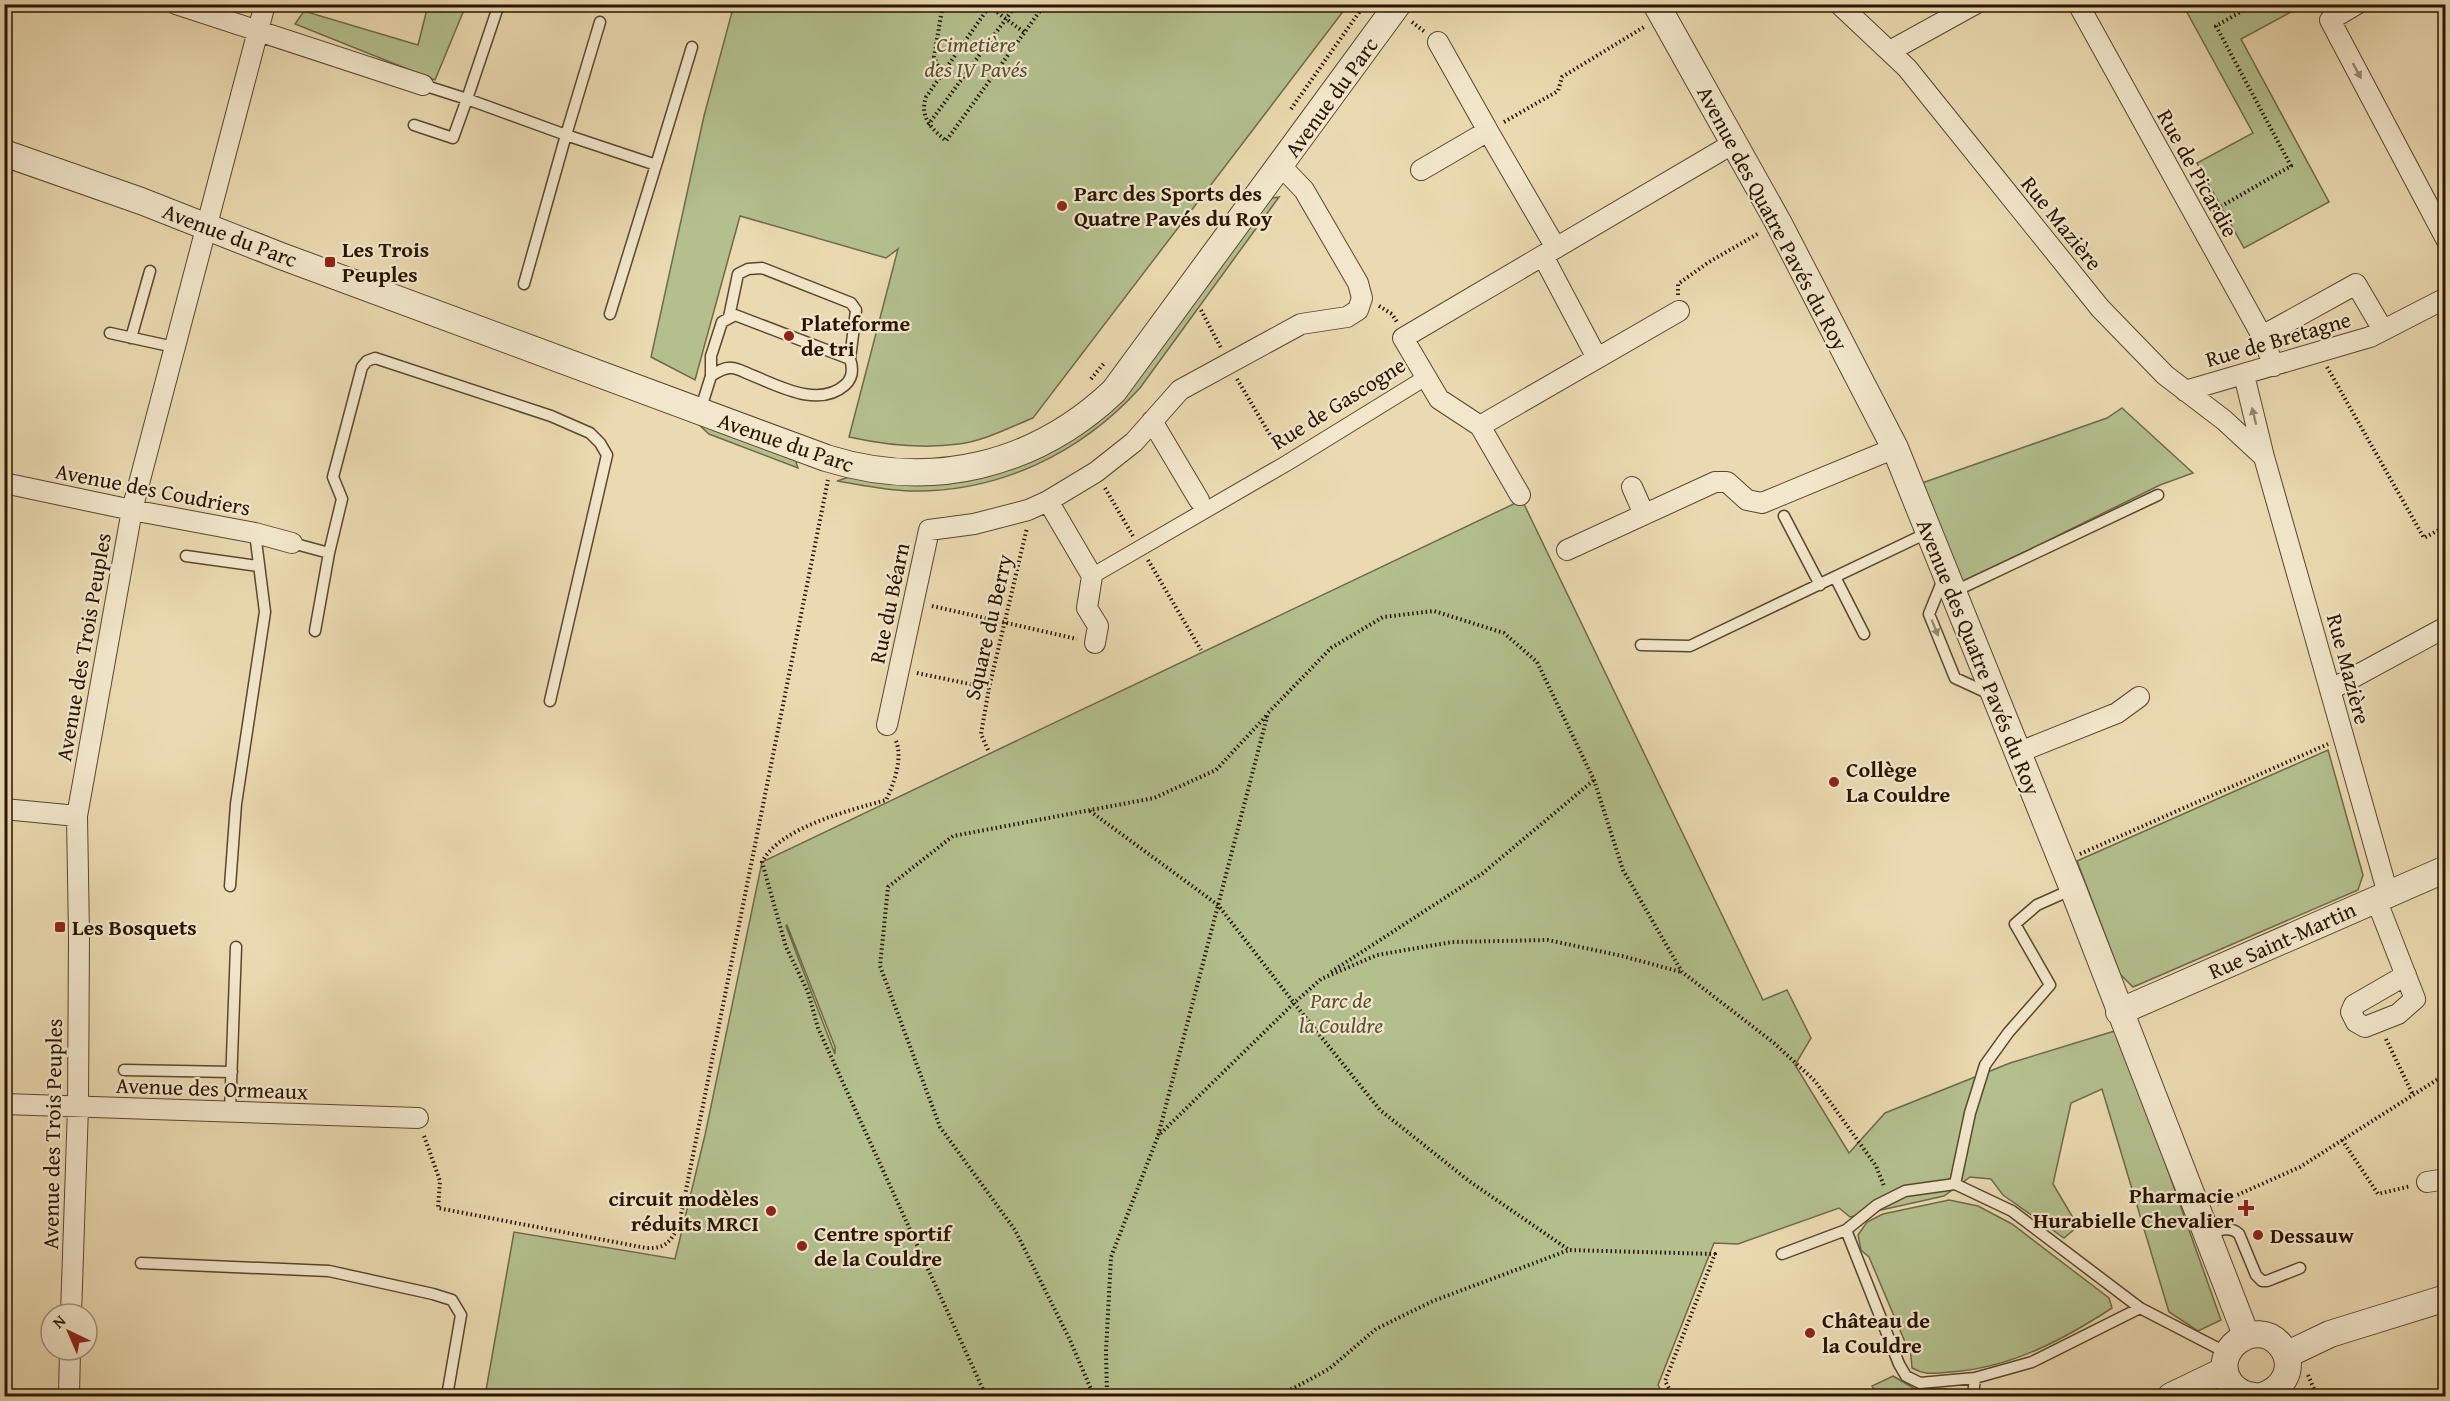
<svg xmlns="http://www.w3.org/2000/svg" width="2450" height="1401" font-family="'Gentium Book Plus',serif">
<style>
.green{fill:#b3c08e;stroke:#6e6a47;stroke-width:1.5;fill-rule:evenodd}
.lines{fill:none;stroke-linecap:round;stroke-linejoin:round}
.service-casing{stroke:#5a462c;stroke-width:13}
.pedestrian-casing{stroke:#5a462c;stroke-width:17}
.minor-casing{stroke:#5a462c;stroke-width:22}
.tertiary-casing{stroke:#5a462c;stroke-width:28}
.path{stroke:#291400;stroke-width:4;stroke-dasharray:1.5 3;stroke-linecap:butt}
.service{stroke:#f2e7cc;stroke-width:10}
.pedestrian{stroke:#f2e7cc;stroke-width:15}
.minor{stroke:#f2e7cc;stroke-width:20}
.tertiary{stroke:#f2e7cc;stroke-width:26}
.oneway{fill:#988870}
.poi-dot{fill:#8f2418;stroke:#f2e7cc;stroke-width:2}
.labels{text-anchor:middle;stroke-width:4.5;stroke-linejoin:round;paint-order:stroke}
.park-label{font-size:22px;font-style:italic;fill:#595032;stroke:#f2e7cc}
.street-label{font-size:22px;fill:#291400;stroke:#f2e7cc}
.poi-label{font-size:22px;font-weight:bold;fill:#291400;stroke:#f2e7cc;text-anchor:start}
</style>
<rect width="100%" height="100%" fill="#ebdab1"/>
<filter id="stains"><feTurbulence type="fractalNoise" baseFrequency=".00333" numOctaves="4"/><feColorMatrix values="0 0 0 0 .2 0 0 0 0 .09 0 0 0 0 .02 0 0 0 .5 -.17"/></filter>
<radialGradient id="worn" r=".72"><stop offset=".6" stop-color="#630" stop-opacity="0"/><stop offset="1" stop-color="#630" stop-opacity=".3"/></radialGradient>
<!-- green -->
<path class="green" d="M428 5H466L435 80 295 24 304 11 418 45Z
M717 5H1348L1033 418C1010 427 984 441 959 444 922 449 885 445 849 437L898 249 886 258 740 216 695 380 651 357 704 116 732 12Z
M2183 5H2304L2241 39 2329 202 2244 248 2197 163 2253 133Z
M1279 197 1140 388C1081 453 999 493 910 491 885 490 862 485 837 481L849 477 887 482 1060 445 1272 198Z
M2122 408 2193 473 2160 485 1962 583 1922 483 2107 418Z
M695 421 795 459 798 468 709 434Z
M1522 500 1763 1000 1787 990 1811 1038 1795 1065 1849 1153 1885 1113 2010 1063 2118 1030 2221 1320 2198 1331 2169 1312 2102 1089 2071 1103 2053 1184 2078 1226 2064 1238 2003 1195 1991 1179 1970 1177 1944 1196 1850 1217 1839 1208 1738 1244 1714 1243 1658 1385 1664 1396H485L514 1232 675 1259 705 1135 762 862ZM787 925 835 1047V1054L786 926Z
M2328 750 2363 875 2358 890 2133 987 2120 974 2077 861Z
M1949 1200 1978 1206 2012 1224 2109 1298 2112 1308C2063 1340 2010 1368 1951 1372 1935 1373 1926 1376 1912 1368L1911 1356 1869 1257 1861 1250 1858 1235 1867 1222 1883 1214Z
M1893 1376 1915 1389H1947L1948 1396H1878L1872 1386Z"/>
<g class="lines">
<!-- service casing -->
<g class="service-casing">
<path id="service" d="M423 85 467 99 499 4
M414 125 453 138 467 99 566 135 600 22
M524 284 566 135 656 165 692 47
M610 314 656 165
M735 315 850 359C853 368 853 378 845 385 818 409 777 385 749 374 744 372 737 368 732 368 724 367 717 372 711 376V356L722 322Z
M729 317 738 274 748 269 762 268 851 303 856 310 850 359
M110 333 174 347
M131 338 150 271
M700 411 711 376
M1784 516 1820 585
M292 543 329 553
M186 556 258 566
M1835 577 1864 634
M1944 577 1929 614 1955 678 1992 695
M1953 592 2158 495
M315 631 329 553 342 499 333 477 362 367 367 361 375 358 551 416 590 433 600 443 607 455 550 701
M1641 645 1690 646 1929 532
M230 886 236 804 265 612 255 533
M2073 889 2037 905 2015 924 2050 985 2008 1033 1985 1065 1970 1113 1955 1184 1905 1191 1877 1205 1846 1230 1899 1364 1906 1376 1920 1383 1975 1378 2032 1362 2140 1308
M124 1070 232 1072
M230 1112 236 947
M1955 1184 2012 1211 2140 1308 2227 1353
M2207 1235C2218 1231 2229 1225 2239 1234L2256 1275 2262 1281H2267L2300 1268
M1782 1254 1846 1230
M141 1263 329 1271 433 1294 452 1300 461 1315 447 1396
M1973 1396 1975 1378"/>
</g>
<!-- pedestrian casing -->
<g class="pedestrian-casing">
<path id="pedestrian" d="M1092 576 1287 463 1425 378"/>
</g>
<!-- minor casing -->
<g class="minor-casing">
<path id="minor" d="M176 4 423 85
M1839 4 1907 68 2100 308 2165 375 2224 420 2264 457 2388 894
M2078 4 2262 336 2274 366
M2357 4 2330 20 2446 239
M1438 42 1488 131
M1890 51 1975 4
M1421 170 1488 131 1556 248
M1543 256 1597 358
M2262 336 2356 284 2383 330
M2244 375 2264 457
M2185 391 2370 337 2446 298
M1152 421 1199 500
M1480 426 1679 311
M4 483 132 510 255 533 292 543
M1632 487 1644 514
M1520 495 1480 426 1439 399 1403 338 1734 143
M1048 501 1092 576 1087 608 1098 626 1095 643
M1567 550 1715 482H1727L1747 500 1762 503 1895 448
M2330 690 2446 627
M887 725 929 530 974 524 1028 510 1048 501 1096 472 1134 442 1180 390 1301 324 1347 317 1358 310 1362 298 1358 283 1304 190 1281 166
M2017 753 2117 713 2139 697
M4 809 77 816
M2376 899 2415 999 2398 1014 2365 1027 2356 1022 2351 1012 2354 1005 2406 975
M4 1104 418 1118
M2427 1182 2446 1179
M71 1314 78 1107 79 936 77 816 132 510 265 4
M69 1396 70 1350"/>
</g>
<!-- tertiary casing -->
<g class="tertiary-casing">
<path id="tertiary" d="M1656 4 1778 222 1895 448 2073 889 2246 1335
M4 153 141 201 281 256 826 458C931 491 1035 466 1114 391L1398 4
M2119 1012 2446 869
M2286 1355 2330 1334 2446 1298
M2171 1396 2225 1370
M2254 1396C2244 1395 2236 1391 2230 1383 2208 1351 2257 1315 2281 1346 2297 1367 2283 1390 2261 1396"/>
</g>
<!-- path -->
<path class="path" d="M991 4 926 97C919 117 932 129 946 141L1045 4
M990 7 1025 33
M1412 22 1425 32
M941 74 934 57 943 4
M1291 109 1365 4
M1504 122 1558 91 1562 77 1644 27
M928 125 1017 4
M2213 211 2291 166 2216 26 2254 4
M1678 295V284L1709 262 1759 233
M1379 306 1392 314 1397 322
M1201 310 1221 348
M2327 367 2424 538 2446 526
M1091 379 1105 362
M1237 379 1279 450
M1105 488 1133 536
M1148 560 1201 650
M932 606 1077 639
M917 673 989 688
M896 741C903 758 894 784 886 800 851 810 780 827 762 862L786 947 808 992 818 1028 986 1396
M988 750 981 734 989 688 1027 528
M1090 811 1218 905 1294 1003 1158 1136
M2080 854 2328 744
M1331 972 1483 873 1594 780
M2386 1039 2413 1095
M424 1136 440 1181 438 1208 646 1248C666 1249 671 1241 679 1225L828 480
M2342 1140 2378 1194 2411 1186
M2217 1204 2300 1167 2446 1074
M2308 1375 2317 1396
M1094 1396 1069 1338 1015 1230 940 1127 880 966 888 887 953 836 1154 798 1216 770 1268 714
M1107 1396 1106 1351 1111 1257 1158 1136 1268 713 1331 648 1383 617 1434 611 1504 633 1537 662 1594 780 1623 870 1682 972 1774 1043 1815 1081 1876 1166 1884 1186
M1279 1396 1329 1369 1376 1329 1433 1301 1569 1250
M1673 1396 1665 1381 1715 1254 1569 1250 1469 1181 1380 1110 1294 1003 1321 979 1377 955 1452 942 1548 940 1622 956 1681 972"/>
<!-- service -->
<use href="#service" class="service"/>
<!-- pedestrian -->
<use href="#pedestrian" class="pedestrian"/>
<!-- minor -->
<use href="#minor" class="minor"/>
<!-- tertiary -->
<use href="#tertiary" class="tertiary"/>
</g>
<!-- one-way arrows -->
<defs><path id="oneway-solid" d="M-6-.8H1V-3.2L6.5 0L1 3.2V.8H-6Z" transform="scale(1.5)"/></defs>
<g class="oneway">
<use href="#oneway-solid" transform="translate(2357 71) rotate(62)"/>
<use href="#oneway-solid" transform="translate(2254 416) rotate(-104)"/>
<use href="#oneway-solid" transform="translate(1935 628) rotate(68)"/>
</g>
<!-- markers -->
<g class="poi-dot">
<circle cx="1062" cy="206" r="6"/>
<rect x="324" y="256" width="12" height="12" rx="3"/>
<circle cx="789" cy="336" r="6"/>
<circle cx="1834" cy="782" r="6"/>
<rect x="54" y="921" width="12" height="12" rx="3"/>
<path d="M2243 1199h6v6h6v6h-6v6h-6v-6h-6v-6h6z"/>
<circle cx="771" cy="1211" r="6"/>
<circle cx="2258" cy="1235" r="6"/>
<circle cx="802" cy="1246" r="6"/>
<circle cx="1810" cy="1333" r="6"/>
</g>
<g class="labels">
<!-- park labels -->
<g class="park-label">
<text x="976" y="52">Cimetière<tspan x="976" dy="25">des IV Pavés</tspan></text>
<text x="1341" y="1008">Parc de<tspan x="1341" dy="25">la Couldre</tspan></text>
</g>
<!-- street labels -->
<g class="street-label">
<text transform="translate(1331 97) rotate(-54)" y="8">Avenue du Parc</text>
<text transform="translate(2198 173) rotate(61)" y="8">Rue de Picardie</text>
<text transform="translate(1773 218) rotate(62)" y="8">Avenue des Quatre Pavés du Roy</text>
<text transform="translate(2062 223) rotate(51)" y="8">Rue Mazière</text>
<text transform="translate(230 235) rotate(21)" y="8">Avenue du Parc</text>
<text transform="translate(2278 339) rotate(-16)" y="8">Rue de Bretagne</text>
<text transform="translate(1338 403) rotate(-32)" y="8">Rue de Gascogne</text>
<text transform="translate(786 442) rotate(19)" y="8">Avenue du Parc</text>
<text transform="translate(153 489) rotate(11)" y="8">Avenue des Coudriers</text>
<text transform="translate(889 603) rotate(-78)" y="8">Rue du Béarn</text>
<text transform="translate(988 627) rotate(-77)" y="8">Square du Berry</text>
<text transform="translate(83 647) rotate(-80)" y="8">Avenue des Trois Peuples</text>
<text transform="translate(1979 657) rotate(68)" y="8">Avenue des Quatre Pavés du Roy</text>
<text transform="translate(2349 669) rotate(75)" y="8">Rue Mazière</text>
<text transform="translate(2282 940) rotate(-24)" y="8">Rue Saint-Martin</text>
<text transform="translate(212 1088) rotate(2)" y="8">Avenue des Ormeaux</text>
<text transform="translate(52 1134) rotate(-89)" y="8">Avenue des Trois Peuples</text>
</g>
<!-- poi labels -->
<g class="poi-label">
<text x="1074" y="201">Parc des Sports des<tspan x="1074" dy="25">Quatre Pavés du Roy</tspan></text>
<text x="342" y="257">Les Trois<tspan x="342" dy="25">Peuples</tspan></text>
<text x="801" y="331">Plateforme<tspan x="801" dy="25">de tri</tspan></text>
<text x="1846" y="777">Collège<tspan x="1846" dy="25">La Couldre</tspan></text>
<text x="72" y="935">Les Bosquets</text>
<text x="2234" y="1203" text-anchor="end">Pharmacie<tspan x="2234" dy="25">Hurabielle Chevalier</tspan></text>
<text x="759" y="1206" text-anchor="end">circuit modèles<tspan x="759" dy="25">réduits MRCI</tspan></text>
<text x="814" y="1241">Centre sportif<tspan x="814" dy="25">de la Couldre</tspan></text>
<text x="2270" y="1243">Dessauw</text>
<text x="1822" y="1328">Château de<tspan x="1822" dy="25">la Couldre</tspan></text>
</g>
</g>
<!-- margin -->
<rect width="2450" height="1401" fill="none" stroke="#ebdab1" stroke-width="24"/>
<rect x="6" y="6" width="2438" height="1389" fill="none" stroke="#291400" stroke-width="3"/>
<rect x="12" y="12" width="2426" height="1377" fill="none" stroke="#291400" stroke-width="1.5"/>
<!-- north arrow -->
<g transform="translate(69 1332) rotate(316)"><circle r="28" fill="#f2e7cc" stroke="#a2937a" stroke-width="1.5"/>
<path d="M0-4.5L10 22L0 15L-10 22Z" fill="#8f2418"/>
<text y="-9" font-size="16" font-weight="bold" text-anchor="middle" fill="#291400">N</text>
</g>
<rect width="100%" height="100%" filter="url(#stains)"/>
<rect width="100%" height="100%" fill="url(#worn)"/>
</svg>
